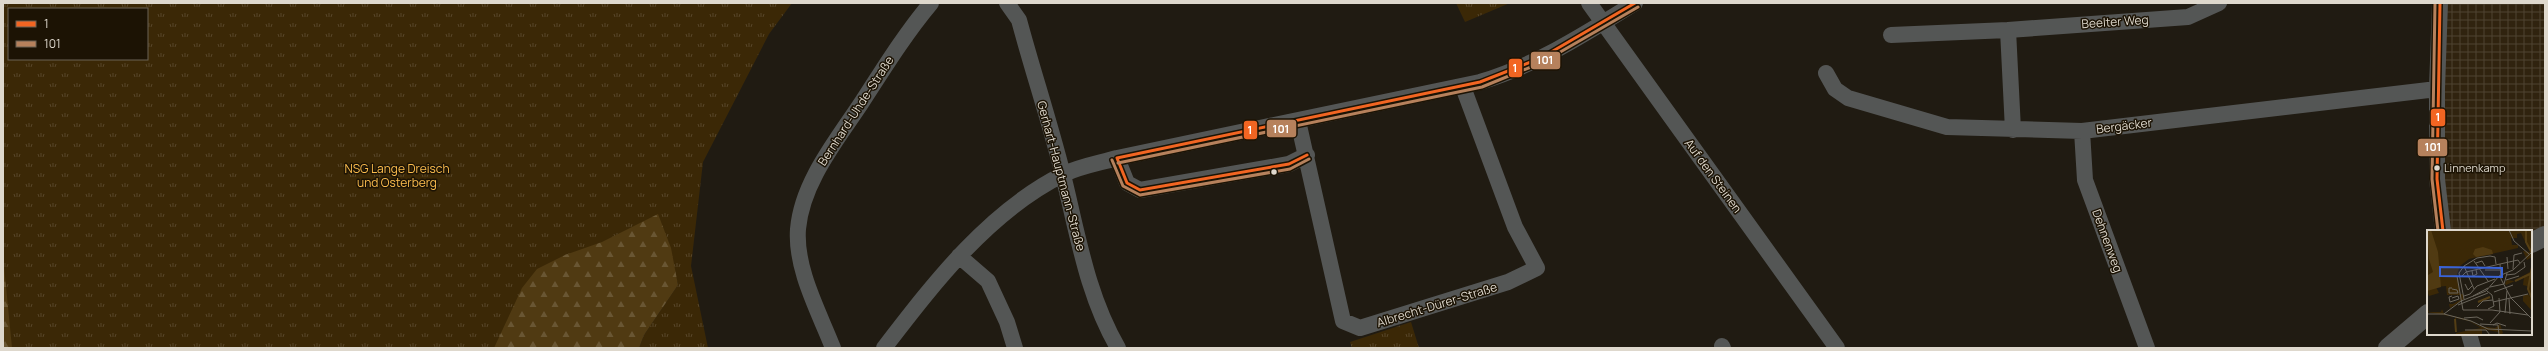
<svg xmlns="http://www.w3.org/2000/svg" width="2548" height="351" font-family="Manrope,sans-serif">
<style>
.industrial{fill:url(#industrial-grid)}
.grass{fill:url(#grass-tufts);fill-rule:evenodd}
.forest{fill:url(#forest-firs)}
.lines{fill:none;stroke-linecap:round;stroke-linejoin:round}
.minor{stroke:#545655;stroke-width:16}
.major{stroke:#555654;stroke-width:20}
.bus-1-casing{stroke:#1c1304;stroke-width:6}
.bus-2-casing{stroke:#1c1304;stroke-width:6}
.bus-1{stroke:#f26522;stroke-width:3}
.bus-2{stroke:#b6815c;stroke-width:3}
.bus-dot{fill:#ded8cd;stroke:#1c1304;stroke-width:1.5}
.labels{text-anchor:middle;stroke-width:3;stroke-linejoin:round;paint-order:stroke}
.bus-label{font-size:11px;fill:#ded8cd;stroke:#1c1304;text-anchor:start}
.street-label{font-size:12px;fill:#ded8cd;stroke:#1c1304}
.park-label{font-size:12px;fill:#fcbd4e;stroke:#1c1304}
.inset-river{fill:none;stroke:#543e15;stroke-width:2}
.inset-road{fill:none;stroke:#6c675d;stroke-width:1}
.view{fill:#3a63d6;fill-opacity:0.15;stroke:#3a63d6;stroke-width:2}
.inset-edge{fill:none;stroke:#ded8cd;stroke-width:2}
.line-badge{stroke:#1c1304;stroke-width:1.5}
.badge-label{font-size:11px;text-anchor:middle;font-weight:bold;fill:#fff}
</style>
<defs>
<pattern id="industrial-grid" width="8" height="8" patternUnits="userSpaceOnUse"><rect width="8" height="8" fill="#30230f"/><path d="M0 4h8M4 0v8" fill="none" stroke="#4e4231"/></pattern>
<pattern id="grass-tufts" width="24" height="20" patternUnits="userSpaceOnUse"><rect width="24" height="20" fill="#3b2806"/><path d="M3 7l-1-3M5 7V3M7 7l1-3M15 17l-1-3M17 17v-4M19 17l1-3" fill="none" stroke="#574629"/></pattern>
<pattern id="forest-firs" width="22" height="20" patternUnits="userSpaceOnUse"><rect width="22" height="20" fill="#503a12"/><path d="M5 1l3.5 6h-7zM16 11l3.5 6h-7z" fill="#695633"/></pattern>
</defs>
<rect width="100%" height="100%" fill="#201b12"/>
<!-- industrial -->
<path class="industrial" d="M2445 3H2545V233L2531 240V231H2448L2441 172Z"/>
<!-- grass -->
<path class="grass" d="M3 3H792L769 34 703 162 691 266 708 348H639L644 335 678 285 668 241 625 348H3ZM9 9H147V59H9Z
M1456 3H1510L1465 22Z
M1411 322 1419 348H1352L1350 342Z"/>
<!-- forest -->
<path class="forest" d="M658 214 671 248 678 285 644 335 639 348H494L522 288 537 269 565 255 602 242Z
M3 256 12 348H3Z"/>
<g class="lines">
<!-- minor -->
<path class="minor" d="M1007 3 1019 20C1033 72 1050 123 1063 175 1078 235 1087 295 1118 348
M1589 3 1837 348
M2440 3 2437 89V179L2443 231
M2008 30 2188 17 2219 3
M1891 35 2008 30 2013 130
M1826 73 1835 89 1848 98 1947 127 2082 131 2437 89
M1298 121 1343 321 1360 328 1508 282 1537 268 1515 227 1463 87
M2082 131 2085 180 2147 348
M1117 158 1127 183 1140 190 1289 164 1307 155
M959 256 988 281 1007 322 1015 348
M2469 334 2473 348
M1722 346 1723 348
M833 348C819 312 795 269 798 229 802 182 837 140 862 102 884 68 905 34 931 3
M884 348C934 283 989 211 1064 174 1081 166 1100 163 1117 158L1480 82C1537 65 1585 34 1635 3"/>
<!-- major -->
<path class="major" d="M2531 243 2545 236
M2388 348 2428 314"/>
<!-- bus-1 casing -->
<g class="bus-1-casing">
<path id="bus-1" d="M2440 3 2437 179 2443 231
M1117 158 1480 82 1541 58 1635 3
M1117 158 1127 183 1140 190 1289 164 1307 155"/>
</g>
<!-- bus-2 casing -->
<g class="bus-2-casing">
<path id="bus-2" d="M2435 3 2432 179 2438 231
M1112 160 1123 186 1140 195 1290 169 1309 159
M1118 163 1482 87 1543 62 1638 7"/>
</g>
<!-- bus-1 -->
<use href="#bus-1" class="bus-1"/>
<!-- bus-2 -->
<use href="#bus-2" class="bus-2"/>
</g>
<!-- markers -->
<g class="bus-dot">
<circle cx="2437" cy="168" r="3.5"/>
<circle cx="1274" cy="172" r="3.5"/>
</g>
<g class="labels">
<!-- bus labels -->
<g class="bus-label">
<text x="2444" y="172">Linnenkamp</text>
</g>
<!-- street labels -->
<g class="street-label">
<text transform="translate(2115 22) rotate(-4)" y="4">Beelter Weg</text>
<text transform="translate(856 111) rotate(-57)" y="4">Bernhard-Uhde-Straße</text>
<text transform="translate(2124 126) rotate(-7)" y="4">Bergäcker</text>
<text transform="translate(1061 176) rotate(75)" y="4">Gerhart-Hauptmann-Straße</text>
<text transform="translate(1713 176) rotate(54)" y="4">Auf den Steinen</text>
<text transform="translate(2107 241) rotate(70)" y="4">Dehnenweg</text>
<text transform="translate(1437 305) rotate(-17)" y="4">Albrecht-Dürer-Straße</text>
</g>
<!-- park labels -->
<g class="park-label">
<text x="397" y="173">NSG Lange Dreisch<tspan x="397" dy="14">und Osterberg</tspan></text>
</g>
</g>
<!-- overview -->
<g transform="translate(2427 230)">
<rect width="105" height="105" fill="#201b12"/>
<path d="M0 0H105V27L100 30 96 21 103 22 94 3 90 4V8H84L85 15H91V18L42 29 33 36 30 44 33 64H36L37 69 23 78 22 74H26L33 70V65H20L19 56 9 57 12 63 2 66 0 61ZM105 34V70L100 56 96 55 97 47 79 55 76 49 78 53 80 50 87 51 103 42ZM0 77 2 82H14L15 79 17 84 39 89 52 96 68 98 73 94 76 103 73 105 71 102 55 99V105H29V103L54 98 42 91 29 88 28 102V87L0 82Z" fill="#3b2806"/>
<path d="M0 0H4L11 22 14 57 0 61 1 45 6 42 2 29ZM56 17 65 20 66 24 49 27 46 24 48 19Z" fill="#503a12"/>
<path d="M101 64 105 70V81L96 71V66Z" fill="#3b2806"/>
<path class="inset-river" d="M99 0V12L105 23M105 37 101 59 105 69M88 51 103 44M51 72 63 67M28 89 29 102"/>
<path class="inset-road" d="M82 0 87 11 102 24M80 27 81 39M47 31 61 51M49 33 55 31 58 36M73 34 91 30 93 33M37 36 47 59M86 39 87 25 95 23M58 40H73M45 41 46 46 50 44 49 40M79 45 88 44 98 37 97 32M30 46 36 80H65L101 85M34 47 39 42 73 34 74 49 84 68 105 89M79 50 92 46M38 54 41 60 45 56M63 57 77 54 80 43M25 59 30 60 31 63H22V58H25M60 61 65 65 67 76 61 79M67 62 86 55M25 66 22 67 23 72 32 69 31 66 25 68M37 66 43 64 50 56 68 49M46 66 61 58M37 69 32 43 37 36 50 28 63 26 68 27 69 34M82 69 83 84M66 72 101 64M31 75 61 63M50 77 56 71 66 70M78 83 80 61M0 84H17L44 91M17 84 34 71 59 61 72 46 86 40 105 22M37 88 50 87 56 90M44 91 61 99 105 101M63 93 73 82 72 68M53 94 71 95 72 105M66 95 70 93 79 96M38 100H59L63 105"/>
<path class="view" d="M13 37 75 38V47L13 46Z"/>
<rect width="105" height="105" class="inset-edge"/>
</g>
<g class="line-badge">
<rect x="1530" y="51" width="31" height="19" rx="4" fill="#b6815c"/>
<rect x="1508" y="58" width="15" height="20" rx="4" fill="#f26522"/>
<rect x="2430" y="108" width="16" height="19" rx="4" fill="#f26522"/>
<rect x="1266" y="119" width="31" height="19" rx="4" fill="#b6815c"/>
<rect x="1243" y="120" width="15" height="20" rx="4" fill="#f26522"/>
<rect x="2417" y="138" width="31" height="19" rx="4" fill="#b6815c"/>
</g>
<g class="badge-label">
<text x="1545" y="64">101</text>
<text x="1515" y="72">1</text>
<text x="2438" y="121">1</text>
<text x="1281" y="133">101</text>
<text x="1250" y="134">1</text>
<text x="2433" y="151">101</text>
</g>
<!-- border -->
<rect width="2548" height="351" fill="none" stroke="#ded8cd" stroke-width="8"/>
<!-- legend -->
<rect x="8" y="8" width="140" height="52" fill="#1c1304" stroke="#6a6254"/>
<rect x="16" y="21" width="20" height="6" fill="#f26522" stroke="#6a6254"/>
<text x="44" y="28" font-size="12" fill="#ded8cd">1</text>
<rect x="16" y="41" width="20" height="6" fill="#b6815c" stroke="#6a6254"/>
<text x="44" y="48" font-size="12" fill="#ded8cd">101</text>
</svg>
